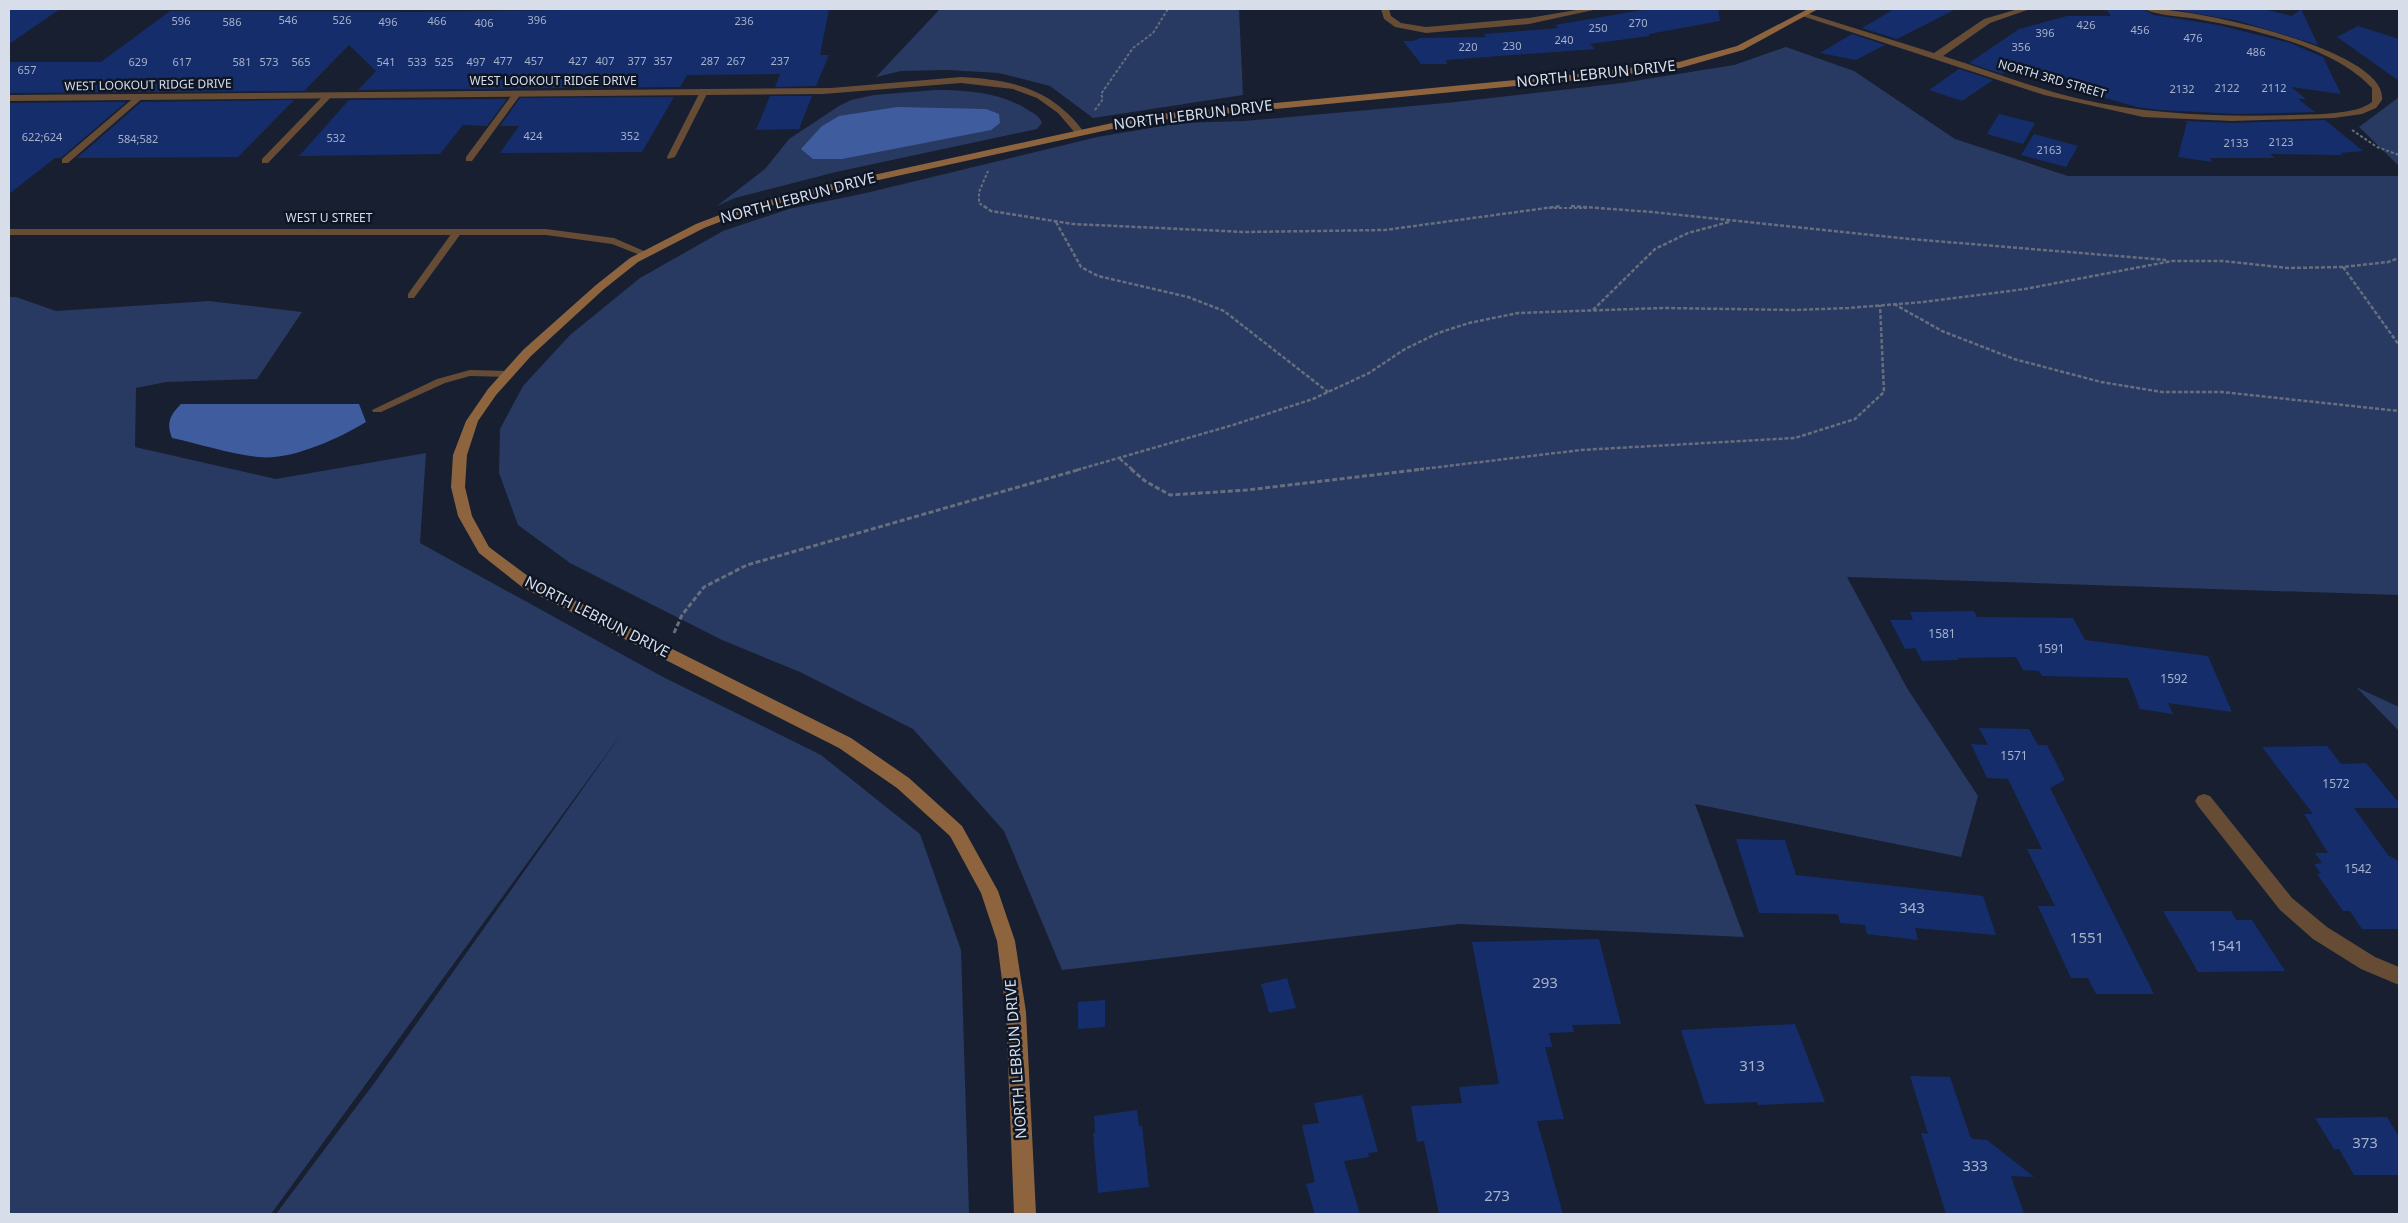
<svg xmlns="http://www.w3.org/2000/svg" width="2408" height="1223" font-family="'Noto Sans',sans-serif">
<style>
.green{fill:#283a62}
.water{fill:#3f5d9e}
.building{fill:#152e6b}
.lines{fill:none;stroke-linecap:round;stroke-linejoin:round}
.path-far2{stroke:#676e7d;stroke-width:2;stroke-dasharray:3 2;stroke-linecap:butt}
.path-far1{stroke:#676e7d;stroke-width:2.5;stroke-dasharray:4 2;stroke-linecap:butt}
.path{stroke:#676e7d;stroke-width:3;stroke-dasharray:5 2.5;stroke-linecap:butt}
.lane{fill:#664c34;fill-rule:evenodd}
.street{fill:#664c34;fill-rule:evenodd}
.secondary{fill:#8d643d;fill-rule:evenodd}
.labels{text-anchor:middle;stroke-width:5;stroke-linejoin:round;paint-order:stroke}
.far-number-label{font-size:11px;fill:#a6b1ca}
.far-street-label{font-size:12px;fill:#d7dde9;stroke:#0e1626}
.number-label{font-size:12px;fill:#a6b1ca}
.street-label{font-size:15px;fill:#d7dde9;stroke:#0e1626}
.near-number-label{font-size:15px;fill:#a6b1ca}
</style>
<rect width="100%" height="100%" fill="#171f31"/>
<!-- green -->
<path class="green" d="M940 9H1239L1243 95 1093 118 1050 86 999 73 947 70 901 71 876 77Z
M1786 47 1854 71 1955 139 2068 176H2399V595L1847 577 1907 688 1978 796 1961 857 1695 804 1744 937 1459 924 1062 970 1004 831 913 729 800 672 722 640 570 563 518 525 499 473 500 429 523 386 570 335 640 278 723 231 789 209 866 193 1097 137 1180 123 1244 121 1446 103 1622 83 1734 65Z
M935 90C967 90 1000 92 1028 110 1033 113 1040 116 1042 123L1037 129 836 172 735 198 717 206 765 169 789 139 839 106 851 100 874 95Z
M2399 97V166L2359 127Z
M9 297H16L56 311 209 301 302 312 257 379 166 382 136 388 135 447 276 479 426 453 420 543 663 677 821 755 920 834 961 950 969 1214H276L375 1082 625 729 271 1214H9Z
M2356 687 2399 707V731Z"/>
<!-- water -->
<path class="water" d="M897 107 986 109 999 114 1000 123 991 130 842 159H813L801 149 822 126 839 116Z
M181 404H359L366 422C338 439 290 461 258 457 230 454 200 444 172 438 166 423 170 415 181 404Z"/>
<!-- building -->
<path class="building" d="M9 9H60L9 44Z
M629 9H829L820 55H829L816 86 775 87 780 74 687 75 680 87 358 90 376 71 349 45 304 91 9 93V62H101L170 11 420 12Z
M1648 9H1718L1720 21 1649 34V36L1590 44 1595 49 1446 60 1447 64H1421L1403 41H1413L1420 38 1486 37 1484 34 1559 28 1555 25Z
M1894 9H1956L1897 39 1862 28Z
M2106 9H2143L2154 15 2218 25 2290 43 2323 57 2341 94 2291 87 2306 99H2298L2315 112 2240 114 2160 110 2137 107 2008 70 2002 74 1969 63 2019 29 2067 16H2111Z
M2171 9H2263L2292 16 2301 9 2318 45 2239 21Z
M2358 26 2399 39V81L2337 37Z
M1852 34 1885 45 1856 60 1820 53Z
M1959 69 1993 80 1962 101 1929 90Z
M770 96H812L799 129 756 130Z
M674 97 642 152 500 153 519 126H500L520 98Z
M507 99 487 126 463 125 440 154 299 156 349 100Z
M294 100 238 157 77 158 141 102Z
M126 102 61 158H55L9 194V103Z
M1999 114 2035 123 2023 144 1987 134Z
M2325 120 2363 151 2340 153 2343 155 2270 154 2275 158H2210L2212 162 2178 157 2187 122 2184 121 2232 123Z
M2034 134 2078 146 2066 167 2021 155Z
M1974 611 1977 617 2073 618 2085 640 2208 656 2232 712 2168 703 2173 714 2140 709 2128 678 2042 676 2039 671 2023 670 2016 657 1957 658 1959 660 1922 661 1915 648 1905 649 1890 620H1913L1910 612Z
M1979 728 2029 729 2038 745H2047L2065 780 2050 788 2154 994H2096L2088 978H2071L2038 906H2055L2027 849H2042L2008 779 1987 778 1971 744 1988 745Z
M2327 746 2341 764 2366 763 2399 803V808H2354L2388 855 2399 861V929H2362L2350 911H2343L2317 874H2321L2314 864 2322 863 2315 853H2328L2304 814H2313L2262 747Z
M1736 839 1785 840 1796 875 1983 896 1996 935 1915 928 1918 940 1867 934 1865 925 1840 923 1838 914 1759 913Z
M2163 911H2231L2236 920H2252L2285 971 2198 972Z
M1599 939 1621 1024 1572 1025 1574 1032 1549 1033 1552 1047H1545L1564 1119 1537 1121 1563 1214H1439L1424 1141 1417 1142 1411 1106 1462 1103 1459 1087 1499 1084 1472 942Z
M1287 978 1296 1008 1269 1013 1261 984Z
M1105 1000V1027L1078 1029V1002Z
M1795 1024 1825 1102 1758 1105 1757 1102 1705 1104 1681 1030Z
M1910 1076 1950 1077 1970 1136 1973 1139 1987 1140 2034 1177 2011 1176 2024 1214H1946L1921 1133 1928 1134Z
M1362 1095 1378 1152 1368 1153 1369 1157 1344 1161 1360 1214H1315L1306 1184 1315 1182 1302 1125 1319 1123 1314 1103Z
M1137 1110 1139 1126H1142L1149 1187 1098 1193 1093 1133H1095L1094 1116Z
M2387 1117 2399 1137V1175H2354L2339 1149H2334L2315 1118Z"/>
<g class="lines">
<!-- path-far2 -->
<path class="path-far2" d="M1095 110 1103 99 1101 94 1133 48 1153 33 1168 9
M2352 130 2377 147 2399 155
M986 208 979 203V192L988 171
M1549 208H1589"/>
<!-- path-far1 -->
<path class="path-far1" d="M984 206 991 211 1073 224 1245 232 1385 230 1561 206
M1571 206 1652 212 1910 239 2166 260
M1056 222 1081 267 1098 276 1188 297 1224 311 1328 392
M2343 267 2399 345
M1894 304 1942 331 2014 359 2101 382 2162 392H2222L2399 411
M1593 310 1655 249 1688 233 1729 222
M1120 459 1133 470
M1077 470 1233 425 1313 399 1369 373 1405 349 1438 333 1469 323 1518 313 1663 308 1795 310 1849 308 1923 302 2025 289 2172 261H2223L2288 268 2343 267 2388 262 2399 258
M1414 470 1581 450 1795 438 1855 419 1884 392 1880 305"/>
<!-- path -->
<path class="path" d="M1131 469 1145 481 1170 495 1247 490 1424 469
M674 633 682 615 704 587 747 565 1081 469"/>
<!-- lane -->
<path class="lane" d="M701 90 708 92 675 157 668 159 667 157Z
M514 92 521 94 472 161H466V157Z
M326 93 333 95 268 163H262V159Z
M137 95 144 97 68 163H62V159Z
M457 229 462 232 414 298H408V294L454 230Z
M470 370 508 371 513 374 508 377 470 376 445 383 381 412H373L372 410 437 379Z"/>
<!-- street -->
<path class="street" d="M1381 9H1389L1391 16 1401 23 1426 27 1529 18 1582 9H1598L1529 24 1426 33 1395 27 1384 19Z
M2018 9H2030L1990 23 1943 56C1988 70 2033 88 2080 99 2151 115 2222 117 2294 115 2315 114 2356 115 2372 102V88C2333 46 2252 29 2197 19 2185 17 2153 15 2145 9 2184 6 2389 49 2382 100L2376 108 2362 114 2334 118 2232 121 2143 117 2044 95 1799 15 1806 13 1934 53 1984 19Z
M961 77C1012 80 1051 88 1084 132L1076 134 1058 113 1037 98 1013 89 961 83 823 94 9 101V95L831 88Z
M9 229H546L614 238 651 254 645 257 612 244 546 235H9Z
M2204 794 2210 796 2292 898 2327 927 2375 957 2399 967V985L2361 969 2313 939 2280 910 2198 806 2195 801 2198 796Z"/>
<!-- secondary -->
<path class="secondary" d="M1808 9H1818L1743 50 1680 68 1569 81 1149 121 824 192 743 213 704 228 638 262 604 289 531 356 496 395 478 421 467 455 465 487 472 516 489 547 532 579 851 738 909 778 962 826 998 891 1015 941 1026 1012 1036 1214H1014L1006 1012 997 941 981 893 950 836 897 788 839 748 522 587 479 553 458 516 451 487 453 455 466 421 488 389 523 350 596 285 630 258 696 224 735 209 823 186 1149 115 1569 75 1679 62 1737 46Z"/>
</g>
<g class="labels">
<!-- far-number labels -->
<g class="far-number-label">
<text x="288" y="24">546</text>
<text x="342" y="24">526</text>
<text x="537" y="24">396</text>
<text x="181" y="25">596</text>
<text x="437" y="25">466</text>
<text x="744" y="25">236</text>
<text x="232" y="26">586</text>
<text x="388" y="26">496</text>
<text x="484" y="27">406</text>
<text x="1638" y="27">270</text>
<text x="2086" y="29">426</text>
<text x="1598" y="32">250</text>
<text x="2140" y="34">456</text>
<text x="2045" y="37">396</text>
<text x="2193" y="42">476</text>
<text x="1564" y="44">240</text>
<text x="1512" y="50">230</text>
<text x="1468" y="51">220</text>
<text x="2021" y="51">356</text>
<text x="2256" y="56">486</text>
<text x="503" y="65">477</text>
<text x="534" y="65">457</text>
<text x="578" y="65">427</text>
<text x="605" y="65">407</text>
<text x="637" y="65">377</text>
<text x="663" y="65">357</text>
<text x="710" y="65">287</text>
<text x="736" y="65">267</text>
<text x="780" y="65">237</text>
<text x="138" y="66">629</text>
<text x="182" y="66">617</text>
<text x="242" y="66">581</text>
<text x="269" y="66">573</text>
<text x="301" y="66">565</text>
<text x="386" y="66">541</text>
<text x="417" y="66">533</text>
<text x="444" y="66">525</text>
<text x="476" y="66">497</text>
<text x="27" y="74">657</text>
<text x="2227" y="92">2122</text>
<text x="2274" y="92">2112</text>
<text x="2182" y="93">2132</text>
<text x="533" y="140">424</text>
<text x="630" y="140">352</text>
<text x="42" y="141">622;624</text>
<text x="336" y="142">532</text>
<text x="138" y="143">584;582</text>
<text x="2281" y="146">2123</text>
<text x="2236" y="147">2133</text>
<text x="2049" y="154">2163</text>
</g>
<!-- far-street labels -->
<g class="far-street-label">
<text transform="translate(2052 79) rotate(16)" y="4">NORTH 3RD STREET</text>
<text x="553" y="85">WEST LOOKOUT RIDGE DRIVE</text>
<text transform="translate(148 85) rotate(-1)" y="4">WEST LOOKOUT RIDGE DRIVE</text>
<text x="329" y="222">WEST U STREET</text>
</g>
<!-- number labels -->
<g class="number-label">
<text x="1942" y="638">1581</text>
<text x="2051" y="653">1591</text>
<text x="2174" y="683">1592</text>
<text x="2014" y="760">1571</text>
<text x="2336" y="788">1572</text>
<text x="2358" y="873">1542</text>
</g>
<!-- street labels -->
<g class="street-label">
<text transform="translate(1596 74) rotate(-6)" y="5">NORTH LEBRUN DRIVE</text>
<text transform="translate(1193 115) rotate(-7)" y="5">NORTH LEBRUN DRIVE</text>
<text transform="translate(798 198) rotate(-15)" y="5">NORTH LEBRUN DRIVE</text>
<text transform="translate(597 617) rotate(27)" y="5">NORTH LEBRUN DRIVE</text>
<text transform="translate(1016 1059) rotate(-94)" y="5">NORTH LEBRUN DRIVE</text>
</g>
<!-- near-number labels -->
<g class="near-number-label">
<text x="1912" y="913">343</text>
<text x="2087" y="943">1551</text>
<text x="2226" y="951">1541</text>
<text x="1545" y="988">293</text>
<text x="1752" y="1071">313</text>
<text x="2365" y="1148">373</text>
<text x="1975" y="1171">333</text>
<text x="1497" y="1201">273</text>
</g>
</g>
<!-- border -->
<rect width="2408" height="1223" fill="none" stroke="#d7dde9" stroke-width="20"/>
</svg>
